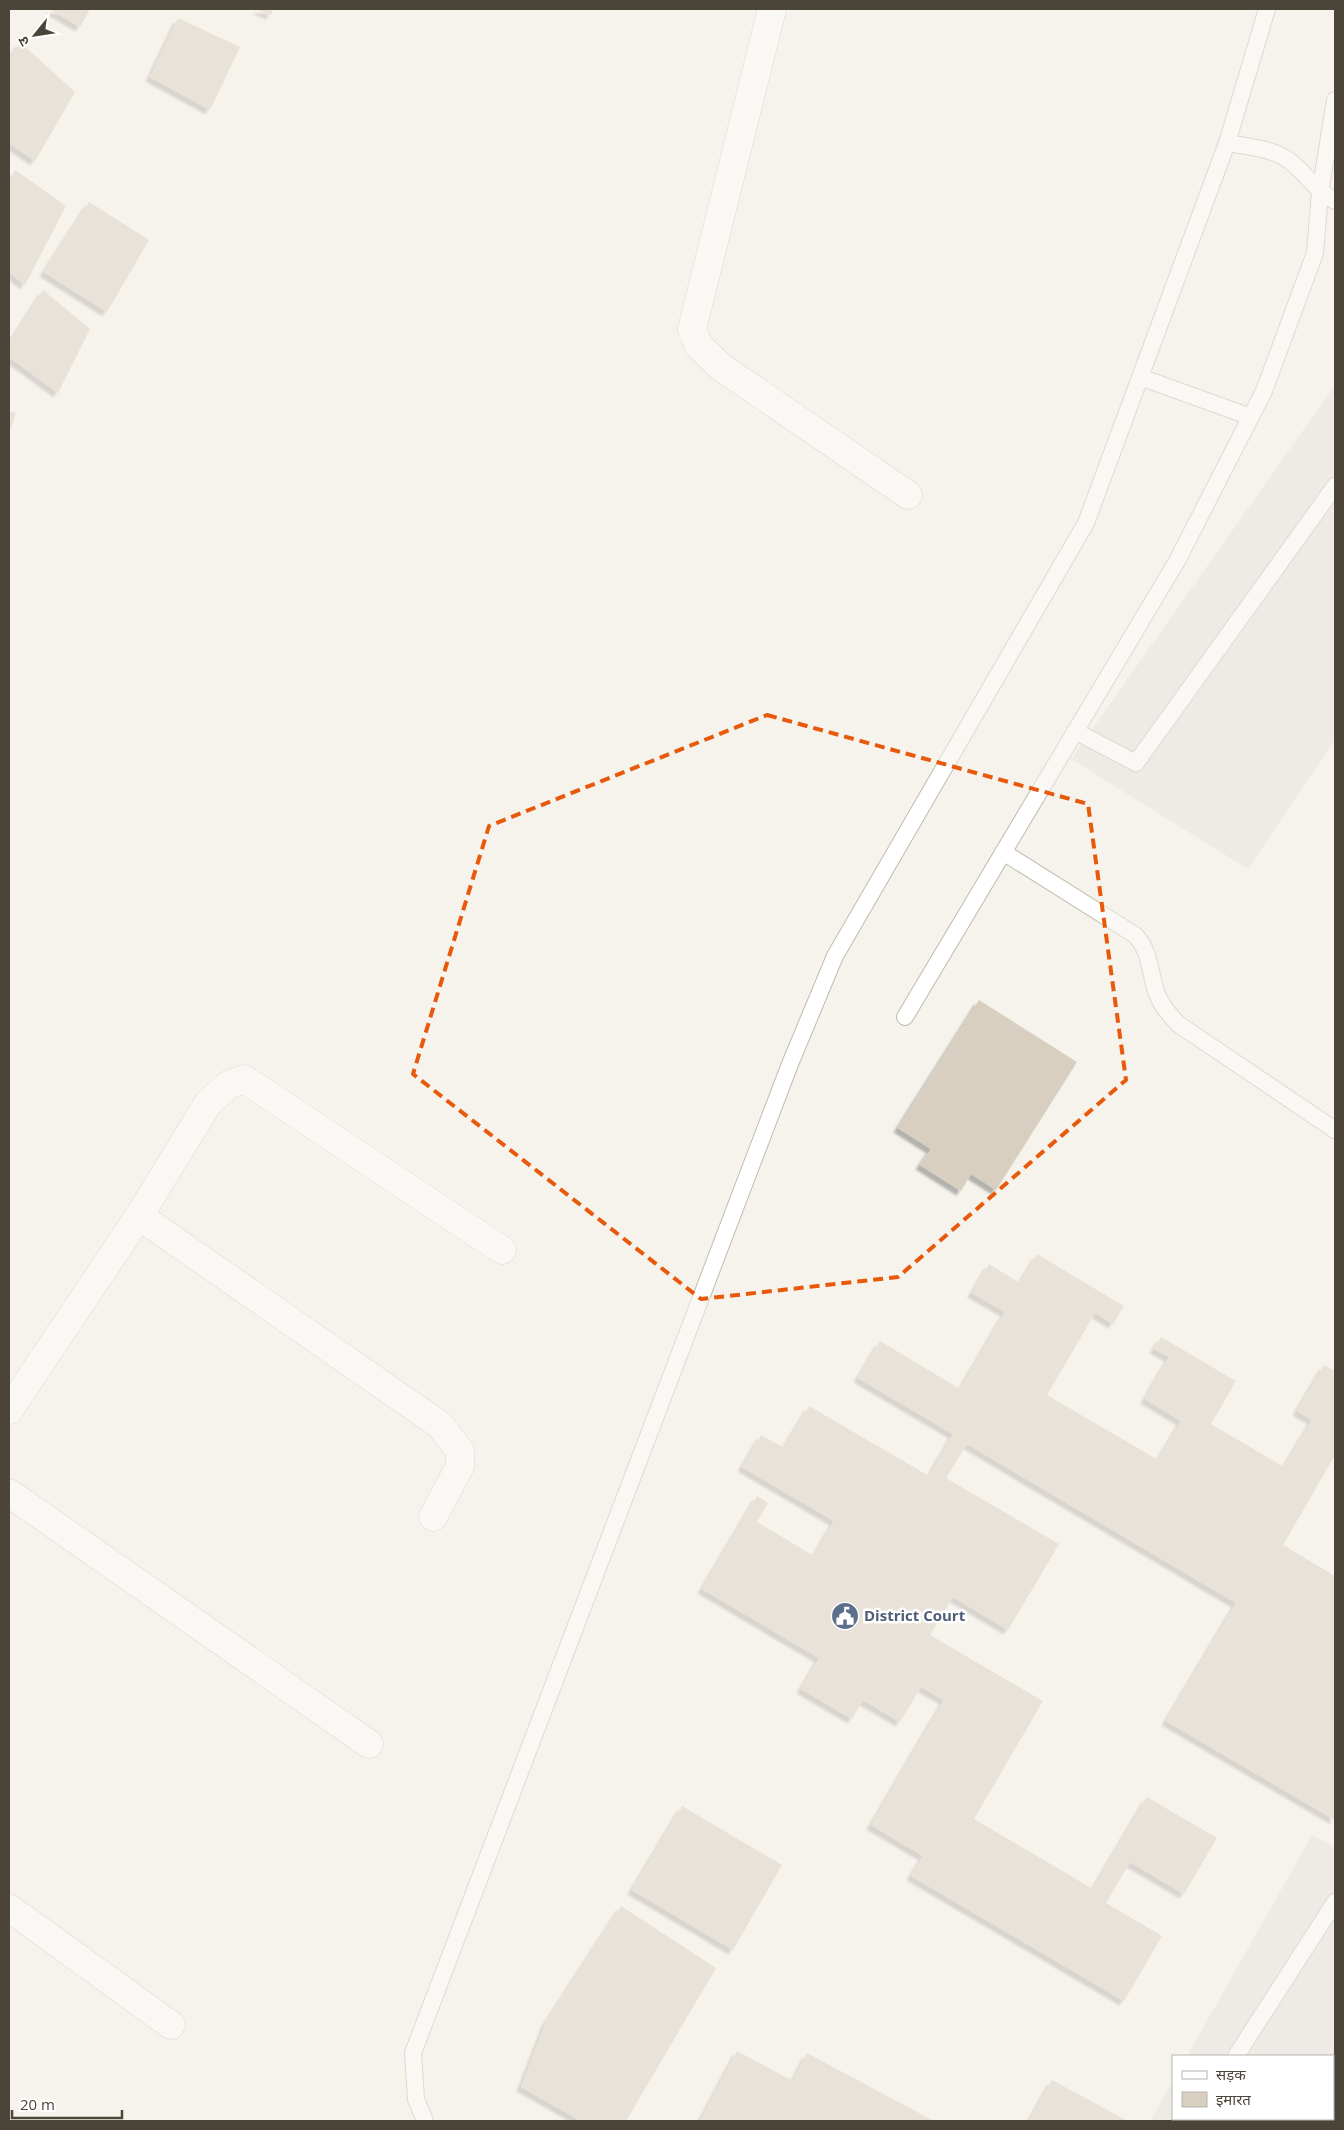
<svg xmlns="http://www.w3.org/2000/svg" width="1344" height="2130" font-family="'Open Sans','Noto Sans Devanagari',sans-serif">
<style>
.parking{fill:#e5e3e0}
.building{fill:#d8cfc1;filter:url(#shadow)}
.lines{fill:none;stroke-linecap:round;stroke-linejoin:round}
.lane-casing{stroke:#c2bbae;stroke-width:18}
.street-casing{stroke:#c2bbae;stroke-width:29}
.lane{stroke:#fff;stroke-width:16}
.street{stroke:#fff;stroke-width:28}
.marked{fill:none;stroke:#e8590c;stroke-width:4;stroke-dasharray:10 6;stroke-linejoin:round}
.labels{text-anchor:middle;stroke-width:5;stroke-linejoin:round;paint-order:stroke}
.service-label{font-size:15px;font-weight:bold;fill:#4e5e75;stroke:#fff;text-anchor:start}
</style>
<defs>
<filter id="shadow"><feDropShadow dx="-4.5" dy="4.5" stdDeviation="1" flood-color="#0004"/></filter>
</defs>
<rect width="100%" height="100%" fill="#f6f3ec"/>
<!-- parking -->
<path class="parking" d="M1335 385V740L1248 869 1071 759Z
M1312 1835 1335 1847V2121H1150L1173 2081V2119H1333V2056H1187Z"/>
<!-- building -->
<path class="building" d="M49 9H90L80 27Z
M256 9H273L271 15Z
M178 18 240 47 210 110 150 77Z
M20 42 75 92 35 161 9 143V61Z
M15 170 66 206 25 285 9 272V184Z
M89 202 149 240 107 312 44 272Z
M43 290 90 329 58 393 9 357V344Z
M9 411 16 413 9 434Z
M979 1000 1077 1062 996 1190 971 1174 961 1191 920 1165 931 1149 898 1128Z
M1037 1254 1124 1306 1113 1324 1095 1313 1047 1395 1158 1460 1181 1421 1145 1399 1169 1357 1154 1349 1161 1337 1236 1381 1211 1424 1284 1467 1312 1420 1297 1411 1324 1365 1335 1371V1455L1283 1545 1335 1576V1820L1166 1721 1236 1603 967 1444 946 1478 1059 1544 1008 1630 953 1597 930 1635 1043 1701 974 1819 1093 1889 1147 1797 1217 1838 1184 1894 1130 1862 1106 1903 1162 1936 1124 2001 911 1876 923 1856 871 1825 944 1700 921 1687 900 1722 863 1700 852 1719 801 1689 819 1658 702 1589 757 1496 768 1503 757 1522 814 1556 834 1521 742 1467 761 1435 784 1448 809 1406 929 1476 953 1434 858 1378 880 1341 960 1389 1005 1312 972 1293 989 1264 1020 1283Z
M682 1806 782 1865 733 1950 632 1890Z
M621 1906 716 1968 626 2121H581L521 2087 546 2022Z
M737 2051 793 2081 807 2053 934 2121H700Z
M1052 2080 1128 2121H1029Z"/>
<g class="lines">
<!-- lane casing -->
<g class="lane-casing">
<path id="lane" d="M1227 143C1246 146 1276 149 1291 162 1308 176 1315 190 1335 201
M1140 377 1251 417
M1075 731 1136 763 1335 486
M1003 852 1135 935C1151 952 1149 970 1156 991 1160 1004 1169 1014 1178 1024L1335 1130
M905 1017 1177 561 1264 391 1315 253 1320 193 1335 100
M1236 2056 1335 1902
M1333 2090 1335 2086
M1204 2119V2121
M425 2121 416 2099 413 2053 790 1064 835 956 1086 523 1227 143 1267 9
M1313 2121 1315 2119"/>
</g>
<!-- street casing -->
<g class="street-casing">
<path id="street" d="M772 9 692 329 698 345 721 367 908 495
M139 1216 440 1425 460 1451V1466L433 1517
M9 1410 139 1216 209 1102 228 1085 244 1079 502 1250
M9 1493 369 1744
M9 1908 171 2025"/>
</g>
<!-- lane -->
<use href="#lane" class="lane"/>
<!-- street -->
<use href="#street" class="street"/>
</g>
<!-- marked area -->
<path d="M0 0H1344V2130H0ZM767 715 1088 804 1126 1080 898 1277 701 1299 413 1074 489 826Z" fill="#f6f3ec" fill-opacity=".55" fill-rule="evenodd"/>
<path class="marked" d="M767 715 1088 804 1126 1080 898 1277 701 1299 413 1074 489 826Z"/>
<!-- icons -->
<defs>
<g id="civic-disc" transform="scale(1.4375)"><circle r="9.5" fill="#5c6f8a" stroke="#fff"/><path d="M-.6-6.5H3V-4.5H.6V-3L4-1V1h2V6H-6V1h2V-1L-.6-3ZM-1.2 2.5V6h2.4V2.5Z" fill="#fff"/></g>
</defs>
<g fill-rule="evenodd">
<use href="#civic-disc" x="845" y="1616"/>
</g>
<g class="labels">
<!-- service labels -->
<g class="service-label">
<text x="864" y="1621">District Court</text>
</g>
</g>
<!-- border -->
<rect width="1344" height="2130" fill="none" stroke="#4b4439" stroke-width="20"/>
<!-- legend -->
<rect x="1172" y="2055" width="162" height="65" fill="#ffffff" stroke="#b7b4b0"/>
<rect x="1182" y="2071" width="25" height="8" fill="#ffffff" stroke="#b7b4b0"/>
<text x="1216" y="2080" font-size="15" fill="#4b4439">सड़क</text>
<rect x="1182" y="2092" width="25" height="15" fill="#d8cfc1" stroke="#b7b4b0"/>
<text x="1216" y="2105" font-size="15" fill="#4b4439">इमारत</text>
<!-- north arrow -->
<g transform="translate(35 35) rotate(240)" stroke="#ffffff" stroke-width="4" paint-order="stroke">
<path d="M0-4L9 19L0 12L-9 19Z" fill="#4b4439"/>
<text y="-8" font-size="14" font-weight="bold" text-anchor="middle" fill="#4b4439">उ</text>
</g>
<!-- scale -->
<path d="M12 2110v8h110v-8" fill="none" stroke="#4b4439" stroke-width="2.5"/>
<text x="20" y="2110" font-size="15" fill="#4b4439" stroke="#ffffff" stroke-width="4" paint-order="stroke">20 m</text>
</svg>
